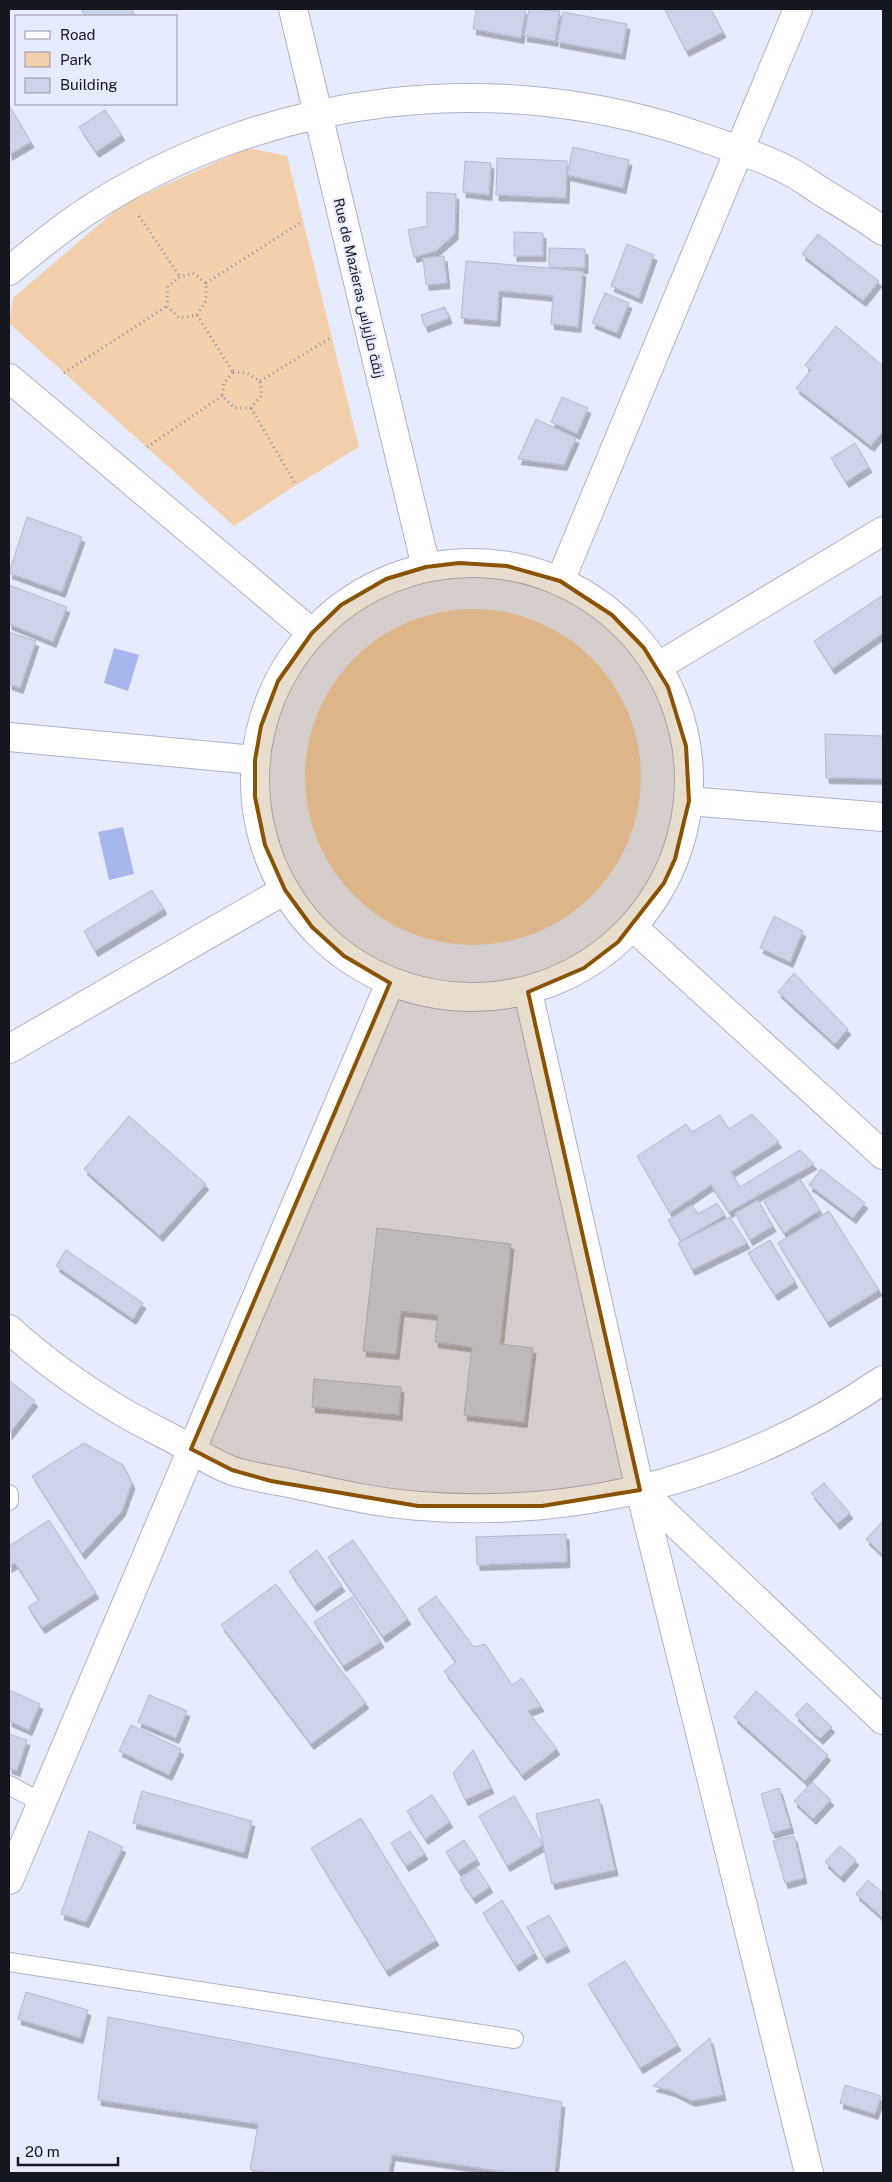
<svg xmlns="http://www.w3.org/2000/svg" width="892" height="2182" font-family="'Public Sans',Cairo,sans-serif">
<style>
.green{fill:#f4cfab}
.water{fill:#a7b7ed}
.building{fill:#ccd2e7;stroke:#b3bacf;filter:url(#shadow)}
.lines{fill:none;stroke-linecap:round;stroke-linejoin:round}
.service-casing{stroke:#adb3c8;stroke-width:20}
.minor-casing{stroke:#adb3c8;stroke-width:30}
.path{stroke:#8d919f;stroke-width:3;stroke-dasharray:1 4;stroke-linecap:butt}
.service{stroke:#fff;stroke-width:18}
.minor{stroke:#fff;stroke-width:28}
.marked{fill:#8a5304;fill-opacity:0.2;stroke:#8a5304;stroke-width:4;stroke-linejoin:round}
.labels{text-anchor:middle;stroke-width:4;stroke-linejoin:round;paint-order:stroke}
.street-label{font-size:14px;fill:#15171f;stroke:#e6ebfd}
</style>
<defs>
<filter id="shadow"><feDropShadow dx="3" dy="5.5" stdDeviation="0" flood-color="#0004"/></filter>
</defs>
<rect width="100%" height="100%" fill="#e6ebfd"/>
<!-- green -->
<path class="green" d="M248 148 287 156 359 447 296 485 234 526 9 323 13 298 123 204Z
M305 777a168 168 0 1 1 336 0a168 168 0 1 1-336 0Z"/>
<!-- water -->
<path class="water" d="M114 648 139 655 128 691 104 683Z
M123 827 134 874 109 880 98 832Z"/>
<!-- building -->
<path class="building" d="M81 9H132L135 16H85Z
M476 9H526L521 38 473 29Z
M529 9 560 11 555 41 524 36Z
M667 9H711L723 32 686 51 665 10Z
M563 12 627 24 622 54 557 42Z
M9 105 31 142 9 155Z
M105 110 122 135 96 152 79 127Z
M573 147 629 160 623 188 567 175Z
M497 158 567 161 566 198 496 195Z
M465 161 491 163 489 195 463 192Z
M427 192 456 194 455 234 436 251 414 257 408 230 427 226Z
M514 232 543 233V256H514Z
M818 234 879 281 863 301 802 254Z
M627 244 654 255 639 298 611 286Z
M549 248 585 249V268L549 267Z
M444 256 447 283 426 285 423 258Z
M466 261 583 271 578 327 551 324 553 296 499 291 497 321 461 318Z
M605 293 629 303 617 333 592 323Z
M445 307 449 318 425 327 421 315Z
M836 326 883 366V431L871 446 796 388 811 370 805 365Z
M562 397 588 408 577 434 551 422Z
M536 419 576 438 564 465 518 459Z
M855 443 869 467 846 482 831 458Z
M27 517 82 537 62 592 9 573Z
M9 585 67 607 53 642 9 624Z
M883 595V633L832 669 814 641Z
M9 632 36 641 20 688 9 684Z
M825 734 883 736V779L826 778Z
M152 890 164 909 95 951 84 931Z
M774 916 803 931 790 962 760 948Z
M794 973 848 1029 835 1044 778 992Z
M752 1114 779 1142 731 1172 740 1187 800 1150 814 1164 729 1212 711 1185 670 1213 637 1156 686 1124 692 1132 720 1115 729 1129Z
M129 1116 206 1184 160 1236 84 1169Z
M821 1169 865 1203 853 1218 809 1185Z
M800 1179 820 1210 784 1233 764 1202Z
M758 1200 773 1226 750 1240 735 1213Z
M717 1203 725 1215 681 1241 668 1220 692 1205 698 1214Z
M829 1211 879 1290 827 1322 778 1243Z
M730 1217 747 1243 692 1270 678 1243Z
M377 1228 511 1244 500 1344 533 1348 524 1422 464 1415 472 1347 435 1342 438 1315 401 1311 396 1354 363 1351Z
M770 1240 795 1282 775 1295 748 1253Z
M66 1250 143 1303 133 1319 56 1266Z
M314 1379 401 1387 399 1415 312 1407Z
M9 1380 35 1401 9 1434Z
M84 1443 123 1465 132 1483 122 1511 82 1554 32 1476Z
M824 1483 850 1513 837 1524 811 1493Z
M49 1520 96 1593 42 1628 28 1607 39 1600 15 1563 9 1567V1546Z
M883 1521V1555L866 1539Z
M566 1534 567 1562 477 1565 476 1537Z
M353 1540 408 1619 383 1637 328 1557Z
M317 1550 342 1586 314 1606 289 1571Z
M276 1584 366 1703 311 1744 221 1625Z
M436 1596 474 1647 485 1644 512 1685 522 1678 541 1706 528 1711 557 1749 522 1775 444 1671 456 1662 418 1609Z
M352 1597 381 1642 343 1666 314 1622Z
M9 1690 40 1704 29 1730 9 1721Z
M756 1691 828 1755 805 1781 734 1717Z
M149 1695 187 1711 176 1738 138 1722Z
M807 1703 832 1727 820 1739 795 1715Z
M131 1725 181 1749 169 1775 119 1751Z
M9 1734 27 1740 17 1771 9 1768Z
M473 1750 491 1788 465 1800 453 1773Z
M812 1782 831 1800 813 1819 794 1801Z
M779 1788 791 1828 772 1833 761 1794Z
M142 1791 252 1821 244 1853 133 1823Z
M432 1795 450 1822 425 1839 407 1811Z
M514 1796 543 1845 507 1866 479 1816Z
M599 1799 615 1870 552 1884 536 1814Z
M361 1818 436 1940 386 1971 311 1848Z
M89 1831 123 1847 86 1922 61 1914Z
M410 1831 425 1854 406 1866 391 1843Z
M794 1836 804 1878 785 1883 773 1841Z
M464 1840 477 1859 458 1871 446 1852Z
M840 1846 856 1860 841 1877 825 1862Z
M477 1868 490 1887 473 1898 460 1879Z
M868 1880 883 1893V1918L856 1894Z
M502 1900 535 1953 516 1966 483 1913Z
M549 1915 567 1946 544 1958 527 1927Z
M625 1961 678 2045 640 2068 588 1984Z
M26 1992 88 2010 80 2038 18 2019Z
M108 2017 562 2102 555 2173H512L392 2155 389 2173H272L250 2170 258 2124 98 2100Z
M710 2038 723 2095 692 2101 672 2091 653 2086Z
M845 2085 881 2096 875 2114 840 2103Z"/>
<g class="lines">
<!-- service casing -->
<g class="service-casing">
<path id="service" d="M9 1494V1501
M9 1785 42 1803
M9 1962 514 2039"/>
</g>
<!-- minor casing -->
<g class="minor-casing">
<path id="minor" d="M293 9 426 567
M9 271C33 251 58 231 84 213 267 92 501 65 707 139 732 148 759 156 783 168 796 174 807 182 819 190 841 204 863 216 883 231
M9 378 312 633
M255 780a217 217 0 1 1 434 0a217 217 0 1 1-434 0Z
M560 581 798 9
M657 667 883 531
M9 737 255 760
M689 801 883 817
M633 927 883 1155
M528 992 640 1490 809 2173
M9 1049 285 890
M9 1329C42 1359 78 1385 116 1408 135 1420 155 1429 175 1440 193 1450 213 1464 233 1471 255 1478 277 1480 298 1485 339 1494 379 1503 420 1506 588 1519 745 1474 883 1380
M640 1490 883 1720
M9 1880 390 983"/>
</g>
<!-- path -->
<path class="path" d="M139 216 180 277
M193 273 206 283V301L197 315 179 318 167 306 168 286 180 277Z
M206 283 303 221
M197 315 233 372
M233 372 247 373 260 381 262 395 251 408H235L222 396 224 383Z
M64 373 167 306
M260 381 332 337
M251 408 296 485
M147 447 222 396"/>
<!-- service -->
<use href="#service" class="service"/>
<!-- minor -->
<use href="#minor" class="minor"/>
</g>
<!-- marked area -->
<path class="marked" d="M459 563 507 566 560 581 612 615 644 648 668 687 686 746 689 801 675 859 664 883 618 942 584 968 528 992 640 1490 542 1506H418L271 1481 232 1470 191 1449 390 983 344 956 312 927 285 890 265 845 255 797V760L261 726 278 681 312 633 341 605 386 579 426 567Z"/>
<g class="labels">
<!-- street labels -->
<g class="street-label">
<text transform="translate(359 288) rotate(77)" y="5">Rue de Mazieras زنقة مازيراس</text>
</g>
</g>
<!-- border -->
<rect width="892" height="2182" fill="none" stroke="#15171f" stroke-width="20"/>
<!-- legend -->
<rect x="15" y="15" width="162" height="90" fill="#e6ebfd" stroke="#9296a4"/>
<rect x="25" y="31" width="25" height="8" fill="#ffffff" stroke="#9296a4"/>
<text x="60" y="40" font-size="15" fill="#15171f">Road</text>
<rect x="25" y="52" width="25" height="15" fill="#f4cfab" stroke="#9296a4"/>
<text x="60" y="65" font-size="15" fill="#15171f">Park</text>
<rect x="25" y="78" width="25" height="15" fill="#ccd2e7" stroke="#9296a4"/>
<text x="60" y="90" font-size="15" fill="#15171f">Building</text>
<!-- scale -->
<path d="M18 2157v8h100v-8" fill="none" stroke="#15171f" stroke-width="2.5"/>
<text x="25" y="2157" font-size="15" fill="#15171f" stroke="#e6ebfd" stroke-width="4" paint-order="stroke">20 m</text>
</svg>
